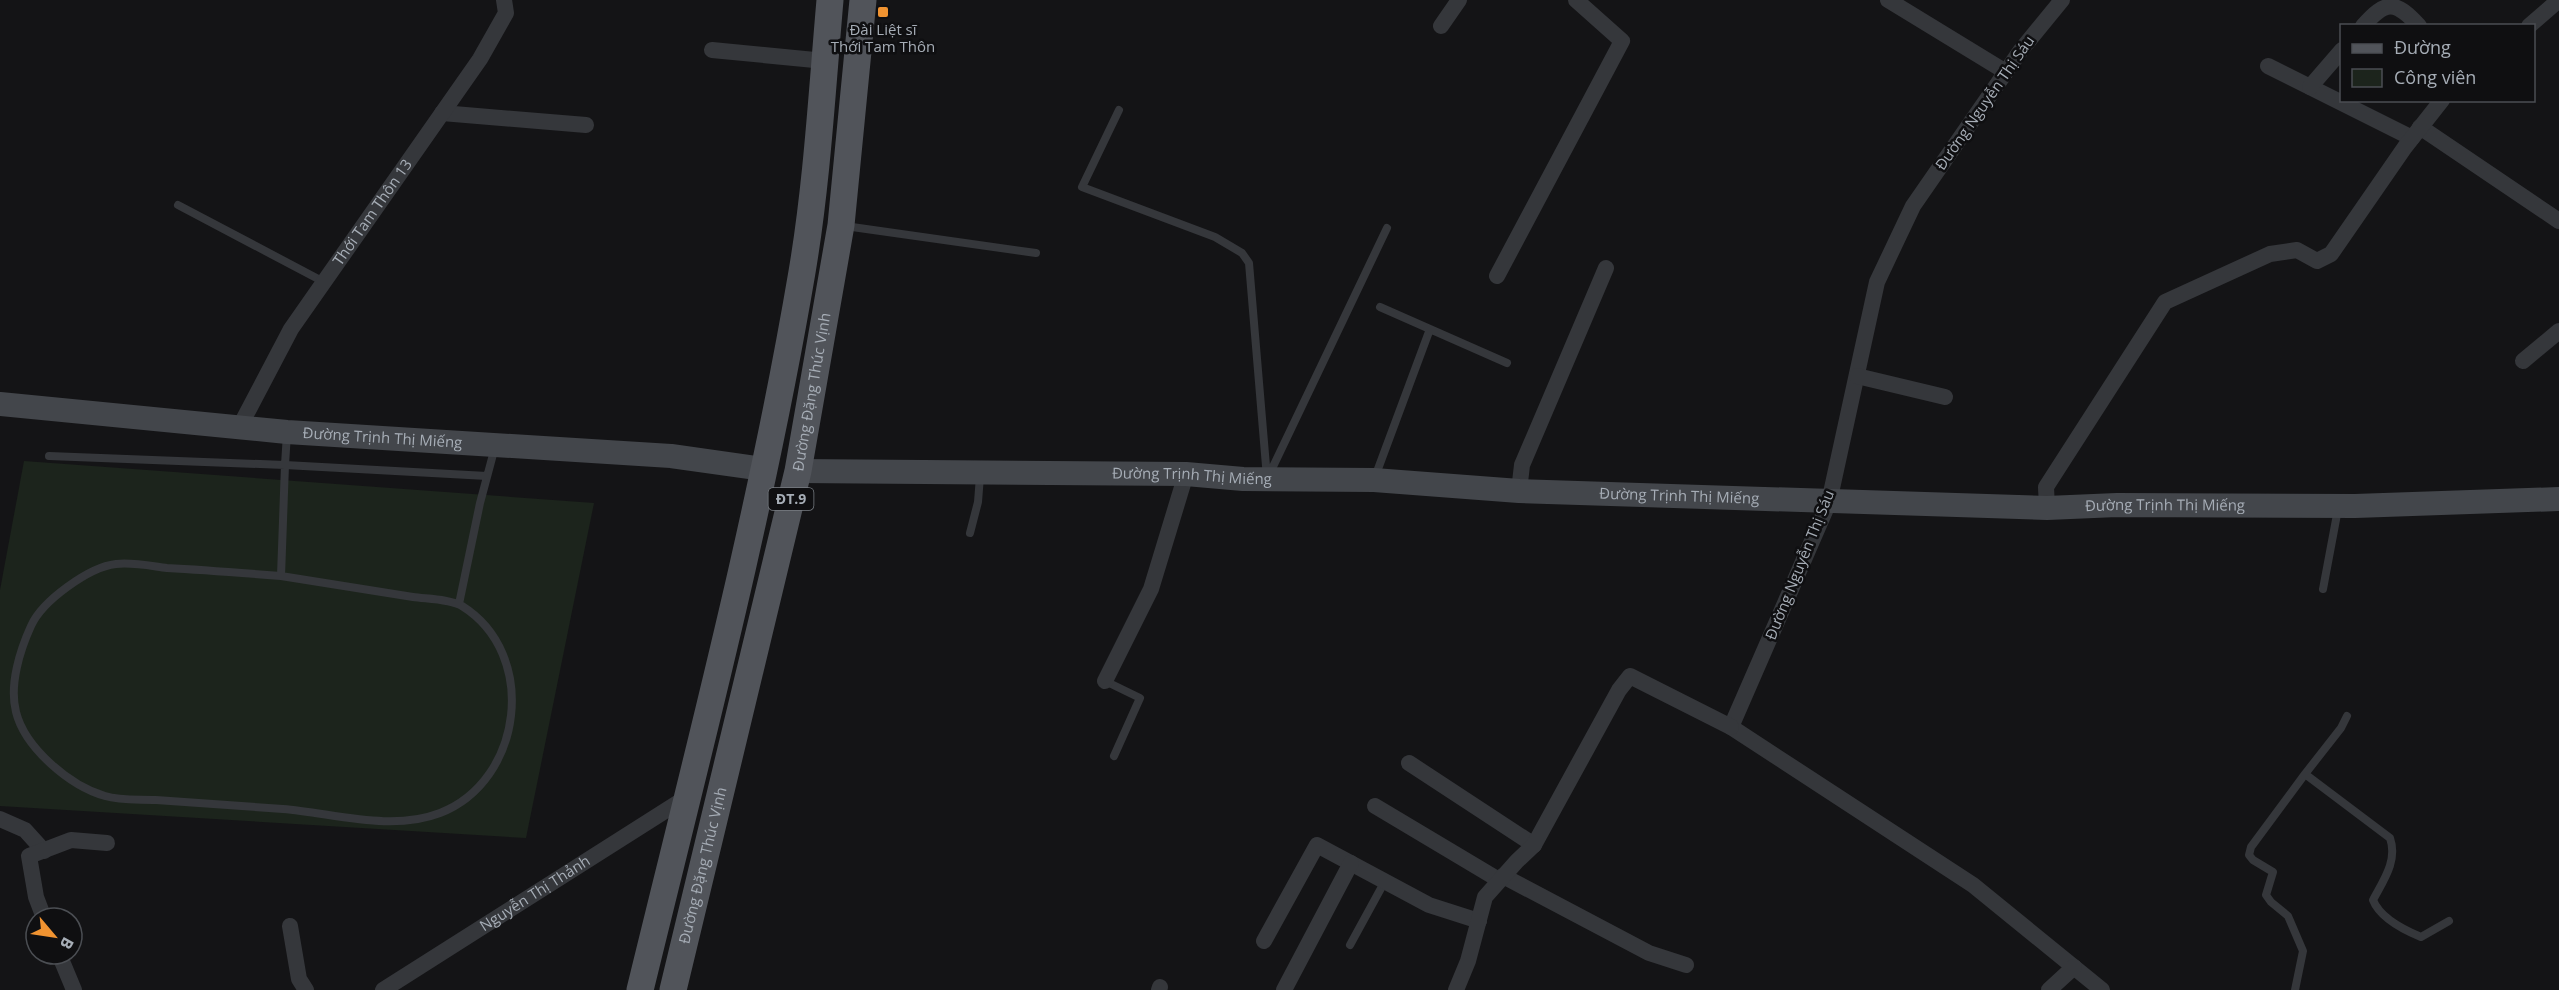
<svg xmlns="http://www.w3.org/2000/svg" width="2559" height="990" font-family="'Open Sans',sans-serif">
<style>
.park{fill:#1c241c}
.lines{fill:none;stroke-linecap:round;stroke-linejoin:round}
.lane{stroke:#35373b;stroke-width:8}
.street{stroke:#35373b;stroke-width:16}
.secondary{stroke:#43464b;stroke-width:24}
.primary{stroke:#51545a;stroke-width:27}
.poi-dot{fill:#f09331;stroke:#0f0f11;stroke-width:2}
.labels{text-anchor:middle;stroke-width:5;stroke-linejoin:round;paint-order:stroke}
.shield{fill:#0f0f11;stroke:#797e84;stroke-width:1.5}
.shield-label{font-size:14px;font-weight:bold;fill:#a6adb6}
.poi-label{font-size:15px;fill:#a6adb6;stroke:#0f0f11}
.street-label{font-size:15px;fill:#a6adb6;stroke:#0f0f11}
</style>
<rect width="100%" height="100%" fill="#141416"/>
<!-- park -->
<path class="park" d="M24 461 594 503 526 838 0 806V590Z"/>
<g class="lines">
<!-- lane -->
<path class="lane" d="M1119 110 1082 187 1215 237 1242 253 1249 263 1267 478
M178 205 324 282
M845 226 1036 253
M1380 307 1507 363
M287 433 285 465 487 476
M49 456 285 465 281 576C243 573 205 570 167 568 151 566 132 562 116 564 89 567 42 601 31 626 20 650 9 685 16 712 25 748 70 786 105 796 121 801 140 799 156 800 198 803 240 806 283 809 333 813 391 832 440 813 523 781 539 654 462 606 450 599 427 599 413 597 369 590 325 583 281 576
M1269 475 1387 228
M1375 477 1430 329
M970 533 978 502 980 476
M2323 589 2338 509
M459 604 480 503 495 447
M1105 681 1140 698 1114 756
M2305 774 2341 728 2347 716
M1350 945 1385 881
M2295 990 2303 951 2288 916 2271 902 2266 895 2273 872 2253 860 2249 855 2251 847 2305 774 2390 838C2398 861 2383 881 2373 900 2380 918 2404 930 2421 937L2449 921"/>
<!-- street -->
<g class="street">
<path d="M1888 0 2006 72"/>
<path d="M2062 0 2021 50 1913 206 1877 282 1829 502 1731 727 1973 885 2102 990"/>
<path d="M1441 26 1459 0"/>
<path d="M2363 26C2386 0 2395 0 2419 26"/>
<path d="M2529 26 2559 0"/>
<path d="M712 50 825 61"/>
<path d="M2268 66 2412 138"/>
<path d="M2310 87 2342 50"/>
<path d="M442 113 586 125"/>
<path d="M2420 127 2559 221"/>
<path d="M1497 276 1622 41 1576 0"/>
<path d="M2523 361 2559 331"/>
<path d="M1857 376 1945 397"/>
<path id="s1" d="M239 428 291 329 480 59 506 13 504 0"/>
<path d="M1519 491 1522 465 1606 268"/>
<path d="M2047 508 2046 487 2165 302 2270 254 2297 250 2317 261 2331 254 2405 147 2442 100"/>
<path d="M1105 681 1151 589 1186 474"/>
<path d="M1409 763 1534 845"/>
<path d="M1375 806 1499 880"/>
<path d="M0 819 25 830 44 851"/>
<path d="M1503 876 1649 953 1686 965"/>
<path d="M44 918 36 897 29 856 71 840 107 843"/>
<path d="M290 926 299 979 306 990"/>
<path d="M1264 941 1317 845 1429 905 1479 921"/>
<path d="M59 954 74 990"/>
<path id="s2" d="M383 990 687 797"/>
<path d="M1159 990 1160 987"/>
<path d="M1284 990 1351 863"/>
<path d="M1456 990 1468 961 1485 897 1517 861 1534 845 1619 690 1630 676 1731 727"/>
<path d="M2049 990 2074 967"/>
</g>
<!-- secondary -->
<g class="secondary">
<path id="s3" d="M0 404 287 432 671 456 764 469"/>
<path id="s4" d="M798 471 1186 474 1243 479 1374 480 1519 491 2047 508 2117 505 2355 506 2559 499"/>
</g>
<!-- primary -->
<g class="primary">
<path d="M640 990C698 752 761 514 802 272 817 183 822 91 830 0"/>
<path id="s5" d="M673 990 798 471 841 225 863 0"/>
</g>
</g>
<!-- markers -->
<rect class="poi-dot" x="877" y="6" width="12" height="12" rx="3"/>
<g class="labels">
<!-- shield labels -->
<rect class="shield" x="768.5" y="488" width="45" height="22" rx="4.5"/>
<g class="shield-label">
<text x="791" y="504">ĐT.9</text>
</g>
<!-- poi labels -->
<g class="poi-label">
<text x="883" y="35">Đài Liệt sĩ<tspan x="883" dy="17">Thới Tam Thôn</tspan></text>
</g>
<!-- street labels -->
<g class="street-label">
<text transform="translate(1985 103) rotate(-55)" y="5">Đường Nguyễn Thị Sáu</text>
<text dy="5" stroke="none"><textPath href="#s1" startOffset="254">Thới Tam Thôn 13</textPath></text>
<text dy="5" stroke="none"><textPath href="#s5" startOffset="614">Đường Đặng Thúc Vịnh</textPath></text>
<text dy="5" stroke="none"><textPath href="#s3" startOffset="384">Đường Trịnh Thị Miếng</textPath></text>
<text dy="5" stroke="none"><textPath href="#s4" startOffset="394">Đường Trịnh Thị Miếng</textPath></text>
<text dy="5" stroke="none"><textPath href="#s4" startOffset="882">Đường Trịnh Thị Miếng</textPath></text>
<text dy="5" stroke="none"><textPath href="#s4" startOffset="1368">Đường Trịnh Thị Miếng</textPath></text>
<text transform="translate(1800 565) rotate(-68)" y="5">Đường Nguyễn Thị Sáu</text>
<text dy="5" stroke="none"><textPath href="#s5" startOffset="128">Đường Đặng Thúc Vịnh</textPath></text>
<text dy="5" stroke="none"><textPath href="#s2" startOffset="180">Nguyễn Thị Thảnh</textPath></text>
</g>
</g>
<!-- legend -->
<rect x="2340" y="24" width="195" height="78" fill="#0f0f11" stroke="#4b4e53" stroke-width="1.5"/>
<rect x="2352" y="44" width="30" height="9" fill="#51545a" stroke="#4b4e53" stroke-width="1.5"/>
<text x="2394" y="54" font-size="18" fill="#a6adb6">Đường</text>
<rect x="2352" y="69" width="30" height="18" fill="#1c241c" stroke="#4b4e53" stroke-width="1.5"/>
<text x="2394" y="84" font-size="18" fill="#a6adb6">Công viên</text>
<!-- north arrow -->
<g transform="translate(54 936) rotate(119)"><circle r="28" fill="#0f0f11" stroke="#4b4e53" stroke-width="1.5"/>
<path d="M0-4.5L10 22L0 15L-10 22Z" fill="#f09331"/>
<text y="-9" font-size="16" font-weight="bold" text-anchor="middle" fill="#a6adb6">B</text>
</g>
</svg>
